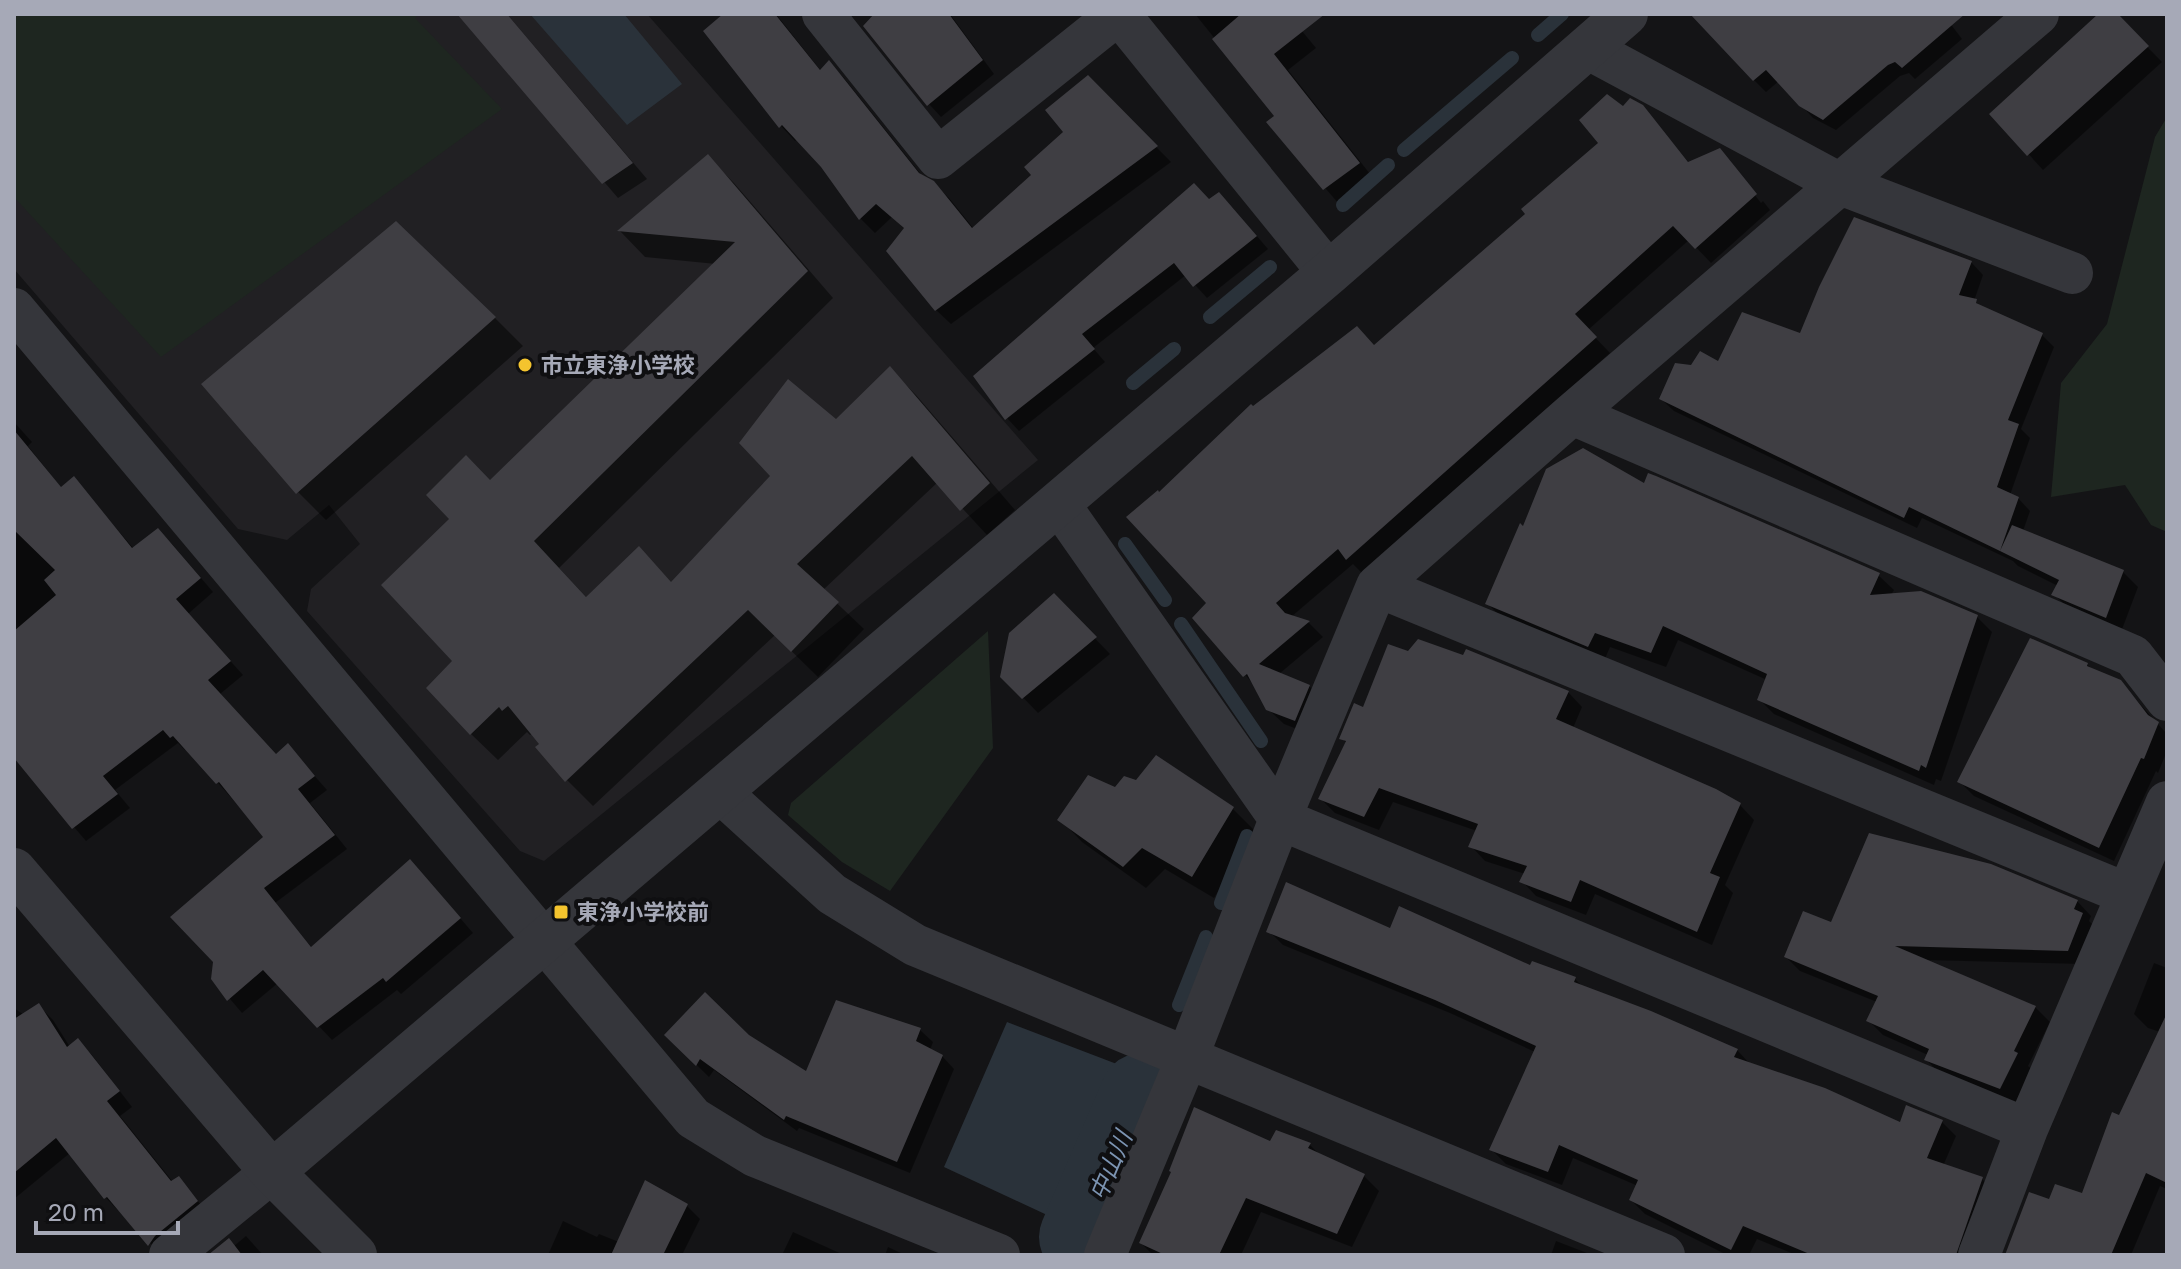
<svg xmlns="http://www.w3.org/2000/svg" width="2181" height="1269" font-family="'Golos Text','Noto Sans JP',sans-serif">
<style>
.built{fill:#212023}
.green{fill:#1e2620}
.water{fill:#2a323a}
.shadow{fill:#0007}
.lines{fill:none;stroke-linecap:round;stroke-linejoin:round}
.stream{stroke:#2a323a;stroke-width:14}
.river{stroke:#2a323a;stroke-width:84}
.building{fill:#3f3e43}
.minor{stroke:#35363b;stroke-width:42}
.tertiary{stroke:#35363b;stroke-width:44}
.poi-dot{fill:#f4c42e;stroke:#0f0f11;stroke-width:3}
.labels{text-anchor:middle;stroke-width:8;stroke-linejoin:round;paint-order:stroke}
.poi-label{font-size:22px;font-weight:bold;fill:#a6a9b7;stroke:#0f0f11;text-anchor:start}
.water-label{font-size:24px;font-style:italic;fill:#7c94b2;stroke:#0f0f11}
</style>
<rect width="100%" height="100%" fill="#141416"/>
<!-- built -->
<path class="built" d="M14 14H647L1038 460 544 861 520 851 307 611 311 589 360 544 329 505 287 540 238 529 14 269Z"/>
<!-- green -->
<path class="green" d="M14 14H419L415 18 502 109 161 357 14 197Z
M2167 117V532L2151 525 2125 485 2051 497 2061 383 2107 324 2155 137Z
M988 631 993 748 890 891 842 862 788 815 791 803Z"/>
<!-- water -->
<path class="water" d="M530 14H624L682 84 627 125Z
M1007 1022 1122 1066 1060 1221 944 1167Z"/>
<!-- shadow -->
<path class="shadow" d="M460 14H507L647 179 618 198Z
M726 14H776L821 71 829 63 843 77 923 177 933 183 949 198 974 229 1034 175 1065 132 1088 78 1171 162 951 324 936 310 905 229 892 217 875 233 861 219 822 166 798 139 795 141 781 126 706 32Z
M877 14H950L994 74 941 117 929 104Z
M1195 14H1288L1316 48 1288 70 1374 179 1339 204 1269 123 1277 116Z
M1708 14H1943L1962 39 1915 79 1909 73 1900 76 1836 130 1813 118 1779 81 1766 92 1754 80Z
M2101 14H2115L2162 62 2043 170 1992 114Z
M1642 107 1690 164 1720 150 1732 163H1730L1761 203 1763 201 1770 210 1711 263 1689 240 1588 330 1610 353 1362 573 1353 564 1291 617 1309 623 1323 637 1279 674 1309 686 1324 701 1310 734 1284 724 1268 709 1256 687 1194 618 1208 603 1159 494 1253 409 1375 346 1528 214 1601 143 1623 108Z
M708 157 734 183 833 298 559 568 587 598 672 584 890 369 916 395 1015 510 987 535 938 482 823 590 864 629 818 677 775 635 593 806 567 780 533 733 530 735 527 732 498 760 471 734 455 661 490 482 716 264 645 257 620 231Z
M1210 201 1232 207 1268 249 1207 298 1186 275 1093 348 1105 362 1019 431 1007 418 976 376Z
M1971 262 1983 275 1974 301 1984 309 2042 335 2054 347 2021 429 2030 438 2010 495 2018 498 2030 511 2023 531 2123 572 2138 587 2121 632 2069 609 2054 594 2058 586 2018 566 2013 561 1922 518 1917 528 1674 411 1661 399 1692 367 1719 364 1801 336Z
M495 318 523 346 326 520 298 492Z
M14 422 32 442 28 446 62 489 74 479 134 549 158 530 172 544 213 592 188 614 243 675 220 694 276 756 288 746 327 790 310 803 347 849 275 903 313 949 423 875 473 933 401 994 397 990 332 1040 278 983 242 1013 213 979 266 837 187 748 185 750 178 743 115 790 130 808 86 841 14 757Z
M1646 486 1878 575 1894 590 1891 595 1977 617 1992 632 1941 781 1936 779 1934 785 1774 714 1759 699 1767 680 1678 640 1666 667 1610 647 1604 661 1503 619 1488 604 1524 529Z
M1054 596 1110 654 1038 713 1003 677Z
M2087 664 2094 672 2120 682 2167 734V751L2158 773 2156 771 2114 861 1974 796 1960 782Z
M1568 692 1582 707 1573 728 1740 805 1754 820 1725 885 1733 893 1712 945 1595 894 1586 915 1536 896 1522 881 1525 874 1485 861 1471 846 1477 831 1393 802 1379 830 1335 813 1320 798 1347 744 1342 738 1364 709Z
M1156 758 1233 809 1255 831 1214 898 1165 869 1146 888 1082 842 1060 819 1115 790 1136 783Z
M2077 901 2091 916 2089 921 2097 929 2082 964 1924 960 2035 1007 2050 1022 2028 1066 2032 1069 2015 1103 1941 1074 1926 1060 1928 1055 1883 1035 1868 1020 1877 1002 1800 971 1786 957 1832 925Z
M1269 931H1391L1575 979 1585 989 1737 1050 1751 1065 1901 1125 1942 1122 1956 1136 1943 1166 1982 1179 1996 1193 1965 1239 1958 1255H1796L1757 1239 1749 1255H1727L1645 1214 1631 1200 1638 1186 1573 1158 1562 1185 1506 1164 1492 1150 1535 1052 1450 1013 1283 945Z
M2154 963 2167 968V1189L2160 1186 2131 1255H2013L2050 1202 2084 1195 2160 1032 2148 1028 2134 1014Z
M38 1005 53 1020 70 1047 78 1041 92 1055 132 1107 120 1116 173 1182 178 1179 211 1216 158 1251 106 1198 70 1153 14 1199V1008L24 1015Z
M920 1030 933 1042 930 1050 942 1056 954 1069 910 1173 799 1128 797 1131 714 1070 709 1077 666 1035 748 1036 807 1074Z
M1271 1144H1309L1322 1157 1364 1176 1379 1191 1352 1247 1261 1212 1241 1255H1153L1141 1243Z
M687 1206 700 1219 682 1255H548L563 1221 597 1237 599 1234 619 1242Z
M793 1232 844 1255H782Z
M246 1236 263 1255H211L234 1246Z
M1556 1241 1587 1253 1589 1255H1551Z
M888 1247 905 1255H885Z"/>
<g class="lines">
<!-- stream -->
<path class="stream" d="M1538 35 1562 14
M1404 150 1512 58
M1343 205 1388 165
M1210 317 1270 267
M1133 383 1174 349
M1125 544 1165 600
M1181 624 1261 741
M1221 903 1247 836
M1179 1005 1206 937
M1142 1095 1145 1088"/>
<!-- river -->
<path class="river" d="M1081 1237 1142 1095"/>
</g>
<!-- building -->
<path class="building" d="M457 14H507L633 163 602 184Z
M723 14H775L820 70 829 60 919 173 934 181 972 228 1031 175 1024 167 1063 132 1045 110 1088 75 1158 146 935 311 886 251 904 228 876 204 859 220 821 167 782 125 779 128 703 31Z
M874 14H949L983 60 927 106 863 26Z
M1241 14H1325L1274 54 1360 163 1323 190 1266 122 1274 116 1212 39Z
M1690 14H1965L1902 68 1895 62 1888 65 1823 120 1799 106 1766 70 1753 81Z
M2098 14H2118L2149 46 2027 156 1989 114Z
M1607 94 1623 106 1630 98 1643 105 1688 162 1720 148 1757 194 1695 249 1673 226 1575 314 1597 337 1346 560 1338 549 1276 603 1285 613 1310 621 1259 664 1310 685 1295 721 1266 710 1247 674 1243 677 1192 618 1206 603 1126 517 1158 490 1159 492 1251 404 1253 406 1357 326 1374 345 1525 214 1521 209 1598 143 1579 120Z
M708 154 808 271 534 541 586 597 639 546 671 582 770 476 739 443 788 379 836 419 890 366 990 483 960 511 912 456 797 564 839 602 791 652 748 610 565 782 535 747 539 744 508 706 502 711 499 707 470 735 426 688 452 661 381 585 449 519 426 495 466 455 490 480 735 242 617 231Z
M1194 183 1209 199 1219 192 1257 236 1193 287 1174 263 1082 334 1095 349 1005 420 973 376Z
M1854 217 1972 261 1959 295 1977 299 1976 303 2043 333 2008 420 2019 424 1997 487 2019 497 2000 551 1909 507 1904 518 1659 399 1675 363 1691 365 1700 351 1718 361 1742 312 1800 333 1819 287Z
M396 221 496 317 296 494 201 384Z
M14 430 61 487 74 476 132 548 158 528 201 578 176 599 231 661 208 680 276 754 288 743 315 776 298 789 335 835 264 888 311 947 410 859 461 918 386 982 383 978 317 1028 263 970 227 1001 211 979 213 962 170 917 263 837 219 782 216 784 173 736 170 738 163 730 103 776 118 794 72 829 14 758V631L56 595 44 580 55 570 14 530Z
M1583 448 1644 483 1648 473 1656 476 1880 573 1870 595 1921 591 1978 615 1926 768 1921 765 1919 771 1757 700 1767 674 1663 626 1651 653 1595 633 1588 647 1485 604 1520 523 1523 526 1546 469Z
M2012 525 2124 570 2106 618 2051 595 2059 580 2000 551Z
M1054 593 1097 637 1022 699 1000 677 1009 633Z
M2030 638 2088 663 2087 666 2121 680 2148 715 2159 722 2144 759 2141 758 2099 848 1957 782Z
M1418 639 1463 655 1466 649 1569 691 1556 719 1716 789 1741 803 1710 873 1720 877 1697 932 1580 880 1571 902 1519 882 1527 866 1468 847 1478 824 1379 788 1364 817 1318 799 1346 741 1339 739 1354 703 1363 707 1388 644 1408 651Z
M1156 755 1234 807 1192 877 1142 848 1123 867 1057 820 1088 775 1115 787 1124 776 1136 780Z
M1869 833 1991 864 2078 900 2074 909 2083 913 2068 951 1895 946 2036 1006 2014 1051 2018 1053 2000 1089 1924 1060 1929 1049 1866 1021 1878 996 1784 957 1803 911 1831 922Z
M1286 882 1390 928 1399 906 1530 965 1532 961 1576 977 1574 982 1651 1011 1738 1049 1734 1057 1825 1088 1900 1122 1906 1105 1943 1120 1927 1158 1983 1177 1956 1255H1812L1743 1226 1731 1250 1629 1200 1638 1180 1559 1145 1548 1172 1489 1150 1536 1046 1435 1000 1266 932Z
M705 992 749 1035 806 1071 836 1000 921 1028 916 1041 943 1055 897 1162 786 1116 784 1120 700 1059 696 1066 664 1035Z
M39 1003 67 1047 78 1038 120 1091 107 1101 171 1181 179 1176 198 1201 155 1236 148 1246 107 1197 104 1199 56 1138 14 1173V1019Z
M2167 1013V1183L2146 1173 2111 1255H2005L2029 1192 2049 1199 2055 1184 2082 1193 2112 1112 2119 1115Z
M1194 1107 1270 1141 1276 1130 1311 1143 1308 1148 1365 1174 1337 1234 1246 1198 1219 1255H1165L1139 1243 1171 1172 1169 1171Z
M645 1180 688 1204 663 1255H611Z
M229 1238 242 1255H208Z"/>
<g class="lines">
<!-- minor -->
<path class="minor" d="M823 14 938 158 1118 14
M1119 14 1329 273
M1587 48 1840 184 2072 273
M14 309 693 1118 755 1156 999 1255
M1572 414 2133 656 2167 700
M1059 504 1280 819 2027 1129
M1377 586 2127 894
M721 793 832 894 915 945 1664 1255
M170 1255 272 1172
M1105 1255 1187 1058 1280 819 1377 586 1572 414 2038 14
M1979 1255 2027 1129 2167 802"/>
<!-- tertiary -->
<path class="tertiary" d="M14 870 272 1172 355 1255
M272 1172 1329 273 1626 14"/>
</g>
<!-- markers -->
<g class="poi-dot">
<circle cx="525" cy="365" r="8"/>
<rect x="553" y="904" width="16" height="16" rx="4"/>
</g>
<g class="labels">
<!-- poi labels -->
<g class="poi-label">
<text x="541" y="373">市立東浄小学校</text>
<text x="577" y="920">東浄小学校前</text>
</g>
<!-- water labels -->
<g class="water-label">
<text transform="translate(1111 1166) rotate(-67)" y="8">中山川</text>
</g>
</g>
<!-- border -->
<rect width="2181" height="1269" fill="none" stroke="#a6a9b7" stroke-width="32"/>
<!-- scale -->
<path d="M36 1221v12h142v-12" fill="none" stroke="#a6a9b7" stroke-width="4"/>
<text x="48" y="1221" font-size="24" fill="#a6a9b7" stroke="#0f0f11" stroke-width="6" paint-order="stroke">20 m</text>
</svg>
